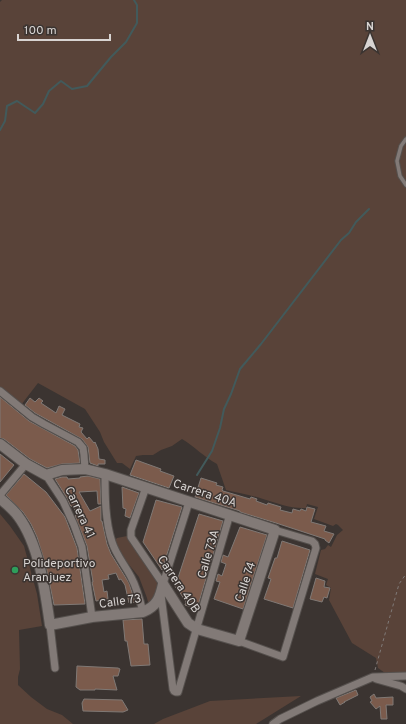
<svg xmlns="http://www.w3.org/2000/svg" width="406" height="724" font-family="Overpass,sans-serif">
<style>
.green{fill:#594339}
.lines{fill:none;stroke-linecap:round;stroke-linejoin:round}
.stream{stroke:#425a5b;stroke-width:2}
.building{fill:#7b5b4c;stroke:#807975}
.lane-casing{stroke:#55504d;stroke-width:5.5}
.street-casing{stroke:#55504d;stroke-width:9}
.secondary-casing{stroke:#55504d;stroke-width:12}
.path{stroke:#807a78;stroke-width:1;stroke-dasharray:3 3;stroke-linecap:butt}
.lane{stroke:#827a77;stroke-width:3.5}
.street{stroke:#827a77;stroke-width:7}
.secondary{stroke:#827a77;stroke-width:10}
.leisure-dot{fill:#2e9e5b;stroke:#3b3431;stroke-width:1.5}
.labels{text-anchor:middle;stroke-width:3;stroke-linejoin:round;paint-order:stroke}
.street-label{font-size:12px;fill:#d8d4d2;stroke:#3b3431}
.poi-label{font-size:12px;fill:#d8d4d2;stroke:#3b3431;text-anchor:start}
</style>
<rect width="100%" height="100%" fill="#3b3431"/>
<!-- green -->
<path class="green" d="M2 0H406V678L385 673 378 668 376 658 352 643 329 600 331 588 326 585 328 579 315 574 321 550 325 549 328 545 331 547 337 535 343 530 338 525 336 524 333 526 314 519 318 507 307 504 306 508C291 509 277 503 263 499 251 495 238 493 226 490L217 464C204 457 195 447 182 439L172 446 161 450 153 455H143L136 456 130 469 122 463H117L104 442 100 432 85 409 38 383 21 405 0 389V2Z
M0 514 10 526 24 546 37 594 42 626 19 630 20 669 18 677V685L31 697 47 709 62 715 73 724H0Z
M127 536 132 545 160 585 149 606 147 598 139 577 126 561 114 541 117 538Z
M301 696 256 724H154L163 719 210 701Z"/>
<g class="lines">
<!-- stream -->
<path class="stream" d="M0 130 5 121 7 106 17 101 35 113 43 104 49 91 61 81 72 89 87 86 111 57 126 42 137 23V5L134 0
M197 475 212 451 220 428 224 409 231 394 240 369 261 344 341 240 349 233 356 222 369 209"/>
</g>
<!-- building -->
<path class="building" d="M0 397 29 421 75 446 78 450 80 463 62 464 47 468 30 459 4 439 0 438Z
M30 398 35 402 39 398 43 401 41 403 56 413 59 406 65 409 62 415 80 424 79 427 83 428 81 432 87 439 89 437 94 443 95 442 98 449 99 459 105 460V464H98V466L90 463 88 447 82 439 35 413 25 405Z
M0 454 14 465 0 482Z
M136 460 161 469 160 471 174 476 169 488 130 475Z
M24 474 46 492 65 517 77 548 85 604 54 605 46 566 37 537 31 524 23 512 6 495Z
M88 476 100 479 101 504H98L97 491 79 492 90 511 101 506V521H102L107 544 111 554 129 583 135 602 129 603 125 585 121 579 119 580 116 573 108 575 109 579 102 580 104 592 107 591 108 599 96 601 92 582H93L87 546 75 516 78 513 70 505 67 498 55 479 62 477H67L68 479 80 478V477Z
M201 478 217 483 216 485 223 487 222 490 223 491 250 499 251 497 257 499 256 501 267 505 268 503 281 507 280 510 292 513 293 509 300 511 301 509 306 511 307 507 315 509 311 522 326 526 324 531 334 534 329 543 325 540V539L276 523 240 512V511L195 497Z
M122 487 139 493 130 518 125 516 126 509 123 508Z
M156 500 182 507 162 570 143 542Z
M199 514 223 521 197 609 185 605 186 602 177 588 175 587Z
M240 527 267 535 243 609 214 599 220 582 216 581 218 574 222 576 226 564 221 562 223 555 228 557Z
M282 541 310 550 293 608 264 599 271 579 268 578 275 558H277Z
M316 578 325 581 324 587 330 588 327 598 324 597 322 602 310 599Z
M142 619 144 644H148L150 665 131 666 127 641H125L123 620Z
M77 666 118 668 120 669 118 676H113L117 690 95 689V690H80L76 687Z
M356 690 358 695 344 702H345L340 705 336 698Z
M374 694 376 698 393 697V705H386L387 719H381L380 706 376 709 370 702 372 701 370 697Z
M84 699 122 700 128 710 123 712 83 711 82 703Z"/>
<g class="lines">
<!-- lane casing -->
<g class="lane-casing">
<path id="lane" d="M406 139 401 146 397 161 400 176 406 185"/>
</g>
<!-- street casing -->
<g class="street-casing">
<path id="street" d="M0 391 32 417 44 424 78 442 83 448 84 455 85 469
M105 474C105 495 105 521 112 542 116 555 125 565 131 577 137 588 140 600 143 612
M46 475 63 501 74 525 82 547 92 617
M146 487 131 530V537L163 584
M0 495 26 464
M163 584 189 502
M161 595 173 689 174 691 176 692H178L230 514
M50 625 55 668
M239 641 283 657 316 548 315 544 312 541 275 530
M376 679 401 686 406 689
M273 724 280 719 317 701 373 677 406 676"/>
</g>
<!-- secondary casing -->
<g class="secondary-casing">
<path id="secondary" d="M0 444 26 464 46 475 62 470 85 469 105 474 275 530 239 641 197 629 188 623 163 584
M0 498C6 504 13 509 18 516 39 544 45 590 50 625L92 617 143 612C157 606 160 598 163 584"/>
</g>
<!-- path -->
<path class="path" d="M375 670 399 584 406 574"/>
<!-- lane -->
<use href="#lane" class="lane"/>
<!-- street -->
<use href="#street" class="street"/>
<!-- secondary -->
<use href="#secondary" class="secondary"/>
</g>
<!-- markers -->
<circle class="leisure-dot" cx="15" cy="570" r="4"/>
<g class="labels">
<!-- street labels -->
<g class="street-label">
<text transform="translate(205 493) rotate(18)" y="4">Carrera 40A</text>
<text transform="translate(80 512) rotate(65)" y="4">Carrera 41</text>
<text transform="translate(208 554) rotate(-74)" y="4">Calle 73A</text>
<text transform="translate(245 582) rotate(-72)" y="4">Calle 74</text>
<text transform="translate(179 584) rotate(56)" y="4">Carrera 40B</text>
<text transform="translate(120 601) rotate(-8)" y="4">Calle 73</text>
</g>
<!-- poi labels -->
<g class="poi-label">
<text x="23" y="567">Polideportivo<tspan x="23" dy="14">Aranjuez</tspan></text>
</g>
</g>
<!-- north arrow -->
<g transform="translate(370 36)" stroke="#3b3431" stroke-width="3" paint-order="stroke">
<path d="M0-3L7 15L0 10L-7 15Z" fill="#d8d4d2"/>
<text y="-6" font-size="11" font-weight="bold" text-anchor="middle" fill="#d8d4d2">N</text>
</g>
<!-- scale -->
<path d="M18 34v6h92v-6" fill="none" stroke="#d8d4d2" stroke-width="2"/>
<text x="24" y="34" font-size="12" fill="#d8d4d2" stroke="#3b3431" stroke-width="3" paint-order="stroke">100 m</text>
</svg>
